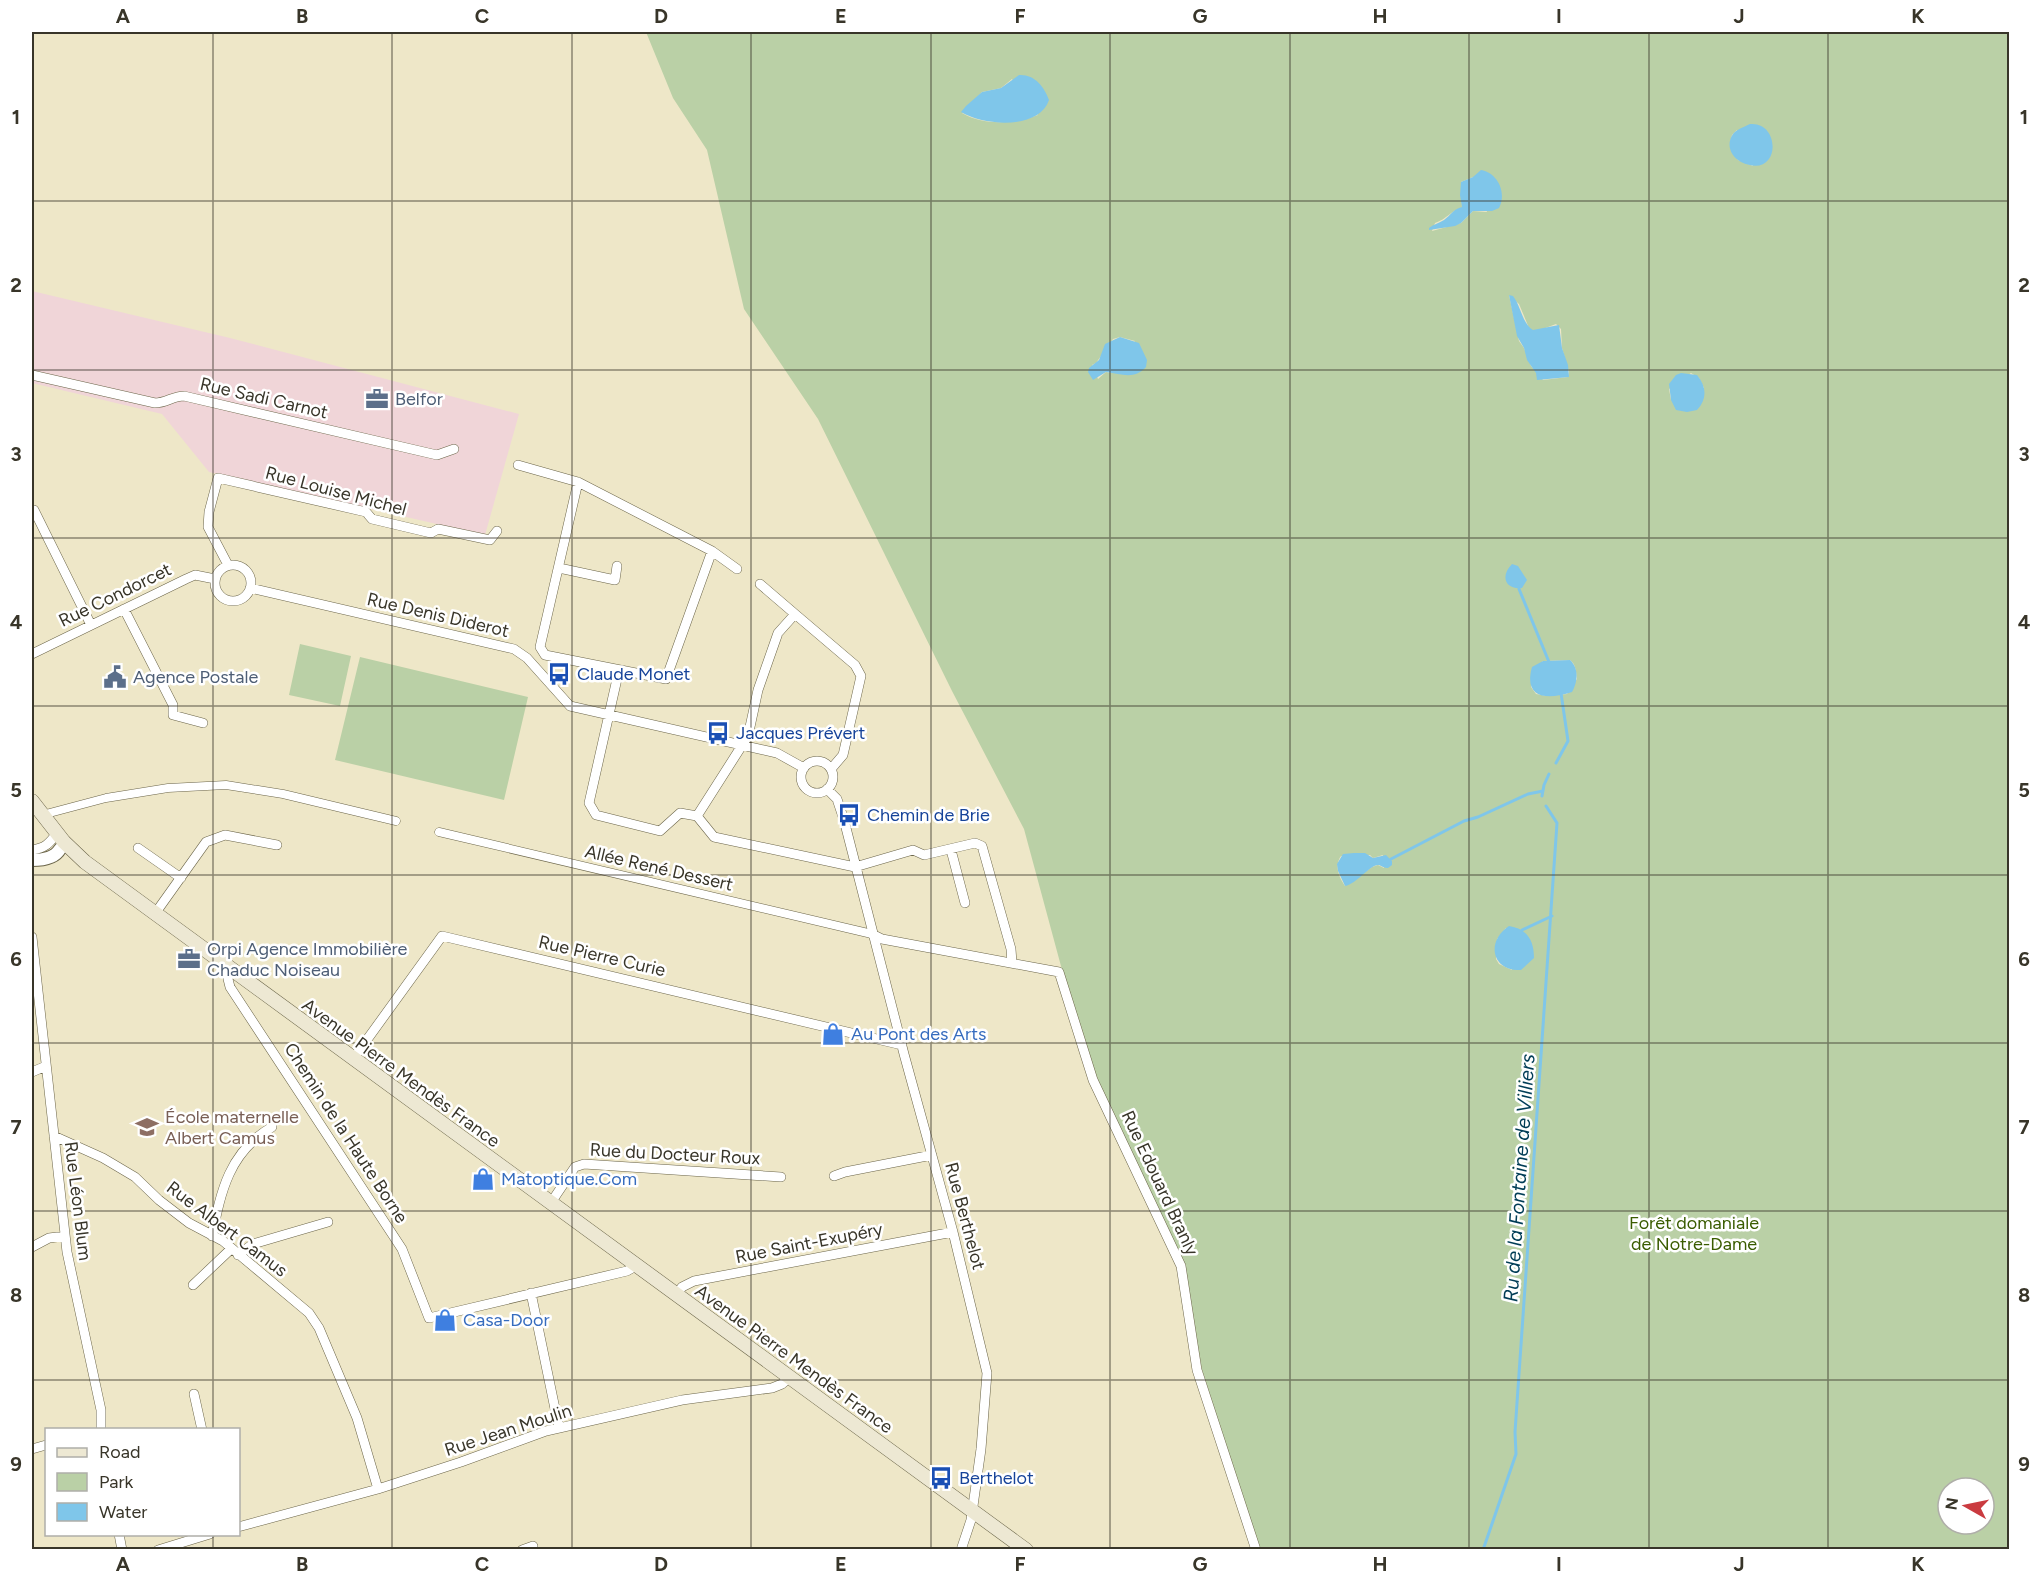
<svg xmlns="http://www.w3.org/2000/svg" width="2041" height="1581" font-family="Figtree,sans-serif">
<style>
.commercial{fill:#f0d5d8}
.green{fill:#bad0a6;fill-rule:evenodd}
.water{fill:#7fc6ea}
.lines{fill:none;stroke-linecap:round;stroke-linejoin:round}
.stream{stroke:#7fc6ea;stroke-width:3}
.pedestrian-casing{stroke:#6b6549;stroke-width:9}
.minor-casing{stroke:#6b6549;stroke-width:10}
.tertiary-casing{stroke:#6b6549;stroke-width:14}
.secondary-casing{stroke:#6b6549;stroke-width:15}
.pedestrian{stroke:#fff;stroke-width:8}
.minor{stroke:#fff;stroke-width:9}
.tertiary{stroke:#fff;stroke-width:12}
.secondary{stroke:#ede8d3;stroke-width:14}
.grid{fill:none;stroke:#383529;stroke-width:1.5;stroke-opacity:0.55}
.labels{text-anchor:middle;stroke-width:5;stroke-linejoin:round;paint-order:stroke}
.street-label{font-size:18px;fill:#383529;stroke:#fff}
.service-label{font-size:18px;fill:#4e5e75;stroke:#fff;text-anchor:start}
.transit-label{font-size:18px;fill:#164399;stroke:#fff;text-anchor:start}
.shop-label{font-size:18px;fill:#366cbe;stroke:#fff;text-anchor:start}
.education-label{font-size:18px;fill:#785e54;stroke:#fff;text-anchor:start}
.park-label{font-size:18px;fill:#3a5c00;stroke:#fff}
.water-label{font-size:20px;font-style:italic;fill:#003d56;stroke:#fff}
.neatline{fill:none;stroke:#383529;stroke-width:2}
.grid-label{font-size:20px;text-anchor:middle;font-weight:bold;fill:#383529}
</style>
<rect width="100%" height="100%" fill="#eee7c8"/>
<!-- commercial -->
<path class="commercial" d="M32 291 230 338 519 414 485 535 209 472 162 414 32 383Z"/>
<!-- green -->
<path class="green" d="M646 32H2009V1549H1259L1202 1370 1184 1268 1092 1081 1024 829 952 691 818 419 744 309 707 150 673 98ZM1012 79 1038 115C1014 124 984 126 962 113L982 92 1001 88ZM1737 130 1753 166 1738 160 1730 143 1732 135ZM1473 177 1487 212 1473 211 1461 223 1432 231 1435 223C1447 219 1450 211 1462 208L1461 182ZM1509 295 1519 304 1529 328 1533 331 1540 330 1556 324 1561 329 1562 348 1569 372 1568 377 1543 380 1531 366 1524 348 1519 341ZM1120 337 1135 341 1111 373 1106 372 1098 379 1092 365 1096 363 1113 339ZM1691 373 1699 378 1704 388 1671 400 1669 389ZM1570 660C1576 664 1576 672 1577 679L1567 694 1547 696 1536 694 1531 687V672L1543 661ZM1370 855 1373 858 1383 855 1384 868 1378 865 1372 867 1345 886C1339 877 1334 866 1341 856ZM1506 928 1512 970 1499 964 1496 959 1497 939ZM1948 1488H1984V1524H1948Z
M300 644 351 656 340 706 289 695Z
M360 657 528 697 504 800 335 760Z"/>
<!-- water -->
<path class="water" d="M1019 75C1034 74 1044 86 1049 100 1039 130 984 126 961 112L966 106 982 92 1001 88Z
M1750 124C1782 121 1781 181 1741 162 1730 156 1726 144 1733 134 1737 129 1744 127 1750 124Z
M1481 170C1498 173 1507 193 1499 208L1492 211H1473L1461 223 1455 226 1429 230V228C1434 224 1439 223 1444 220 1451 215 1453 209 1462 207L1460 195 1461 182 1473 177Z
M1509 295 1513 296C1521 306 1522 323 1533 330L1559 325 1562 348 1568 365 1569 377 1537 380 1536 373 1527 360 1524 348 1517 336Z
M1120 337 1139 343 1147 360 1146 367C1134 380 1122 374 1106 372L1093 380 1088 372 1089 368 1099 360 1105 344Z
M1681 373 1697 375C1707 387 1707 399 1697 410L1687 412 1676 410 1671 400 1669 384 1676 375Z
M1512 564 1518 566 1527 580 1522 588C1505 590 1500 576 1512 564Z
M1570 660C1579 668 1578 682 1572 692 1548 700 1523 699 1532 667L1543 661Z
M1354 853H1365L1373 858 1386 855 1392 861V865L1388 868C1384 868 1382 866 1379 865 1370 864 1357 884 1345 886L1338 871 1337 864 1343 854Z
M1509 926C1528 929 1534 941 1534 958L1521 970C1491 971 1486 941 1509 926Z"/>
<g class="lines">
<!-- stream -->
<path class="stream" d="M1519 589 1549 662
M1556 763 1568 741 1561 693
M1542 796 1544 785 1549 774
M1391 859 1464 821 1478 817 1528 794 1543 791
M1522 930 1552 916
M1483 1550 1516 1454 1515 1432 1557 823 1546 806"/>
<!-- pedestrian casing -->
<g class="pedestrian-casing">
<path id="pedestrian" d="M42 815 106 798 168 788 226 785 283 794 396 821
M439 832 872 934"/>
</g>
<!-- minor casing -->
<g class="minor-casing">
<path id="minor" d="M32 375 155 403C166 403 173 396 184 396L437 455 454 449
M518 465 578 482
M34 510 91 625
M712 551 666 679 545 655 540 647 578 482 712 551 737 569
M215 583a18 18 0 1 1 36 0a18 18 0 1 1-36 0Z
M228 565 208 527 209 512 218 478 366 512 372 519 431 533 438 529 490 540 497 531
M559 568 615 580 617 566
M760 584 795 614
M250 588 514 649 527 658 570 706 777 753 804 768
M124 609 173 705V715L203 723
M32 654 186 579 195 575 215 579
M619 670 589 803 596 815 660 831 680 813 697 816 714 837 855 867 913 850 924 855 975 843 982 846 1011 949 1012 963
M801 777a16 16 0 1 1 32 0a16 16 0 1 1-32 0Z
M827 789 837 799 844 820 904 1054 953 1232 987 1373 981 1449 971 1520 961 1550
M697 816 748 736 758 690 778 633 795 614 855 665 861 676 843 755 831 769
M138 848 181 878
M32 850C45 848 49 844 57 833
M951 850 965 903
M154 915 206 842 225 835 277 845
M872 934 882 939 1059 972 1093 1080 1181 1266 1197 1370 1256 1550
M32 937 67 1252 101 1410V1430
M230 970 228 979 230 987 402 1249 429 1318 627 1271 636 1266
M353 1059 442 936 902 1045
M32 1072 46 1066
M54 1136 103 1158 135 1177 159 1200 189 1223 223 1241 309 1313 319 1328 357 1418 378 1489
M834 1176 845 1172 932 1155
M550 1204 575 1167 584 1164 781 1177
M212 1236C221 1191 229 1152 272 1127
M32 1247 49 1238 65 1236
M238 1255 253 1244 328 1222
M193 1285 231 1249
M531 1293 559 1428
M676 1295 682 1287 694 1281 953 1232
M194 1394 202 1430
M32 1449 46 1445
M238 1527 378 1489 461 1462 546 1431 682 1400 772 1388 782 1384 789 1378
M119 1534 122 1550
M158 1550 210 1534
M522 1550 533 1546"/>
</g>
<!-- tertiary casing -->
<g class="tertiary-casing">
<path id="tertiary" d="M32 860C42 860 55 858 60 849"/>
</g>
<!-- secondary casing -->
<g class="secondary-casing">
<path id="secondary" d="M32 801 64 842 85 862 1026 1550"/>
</g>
<!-- pedestrian -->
<use href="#pedestrian" class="pedestrian"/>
<!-- minor -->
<use href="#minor" class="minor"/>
<!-- tertiary -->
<use href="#tertiary" class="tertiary"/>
<!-- secondary -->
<use href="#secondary" class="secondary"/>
</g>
<!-- grid -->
<path class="grid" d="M213 32V1430M392 32V1550M572 32V1550M751 32V1550M931 32V1550M1110 32V1550M1290 32V1550M1469 32V1550M1649 32V1550M1828 32V1550M32 201H2010M32 370H2010M32 538H2010M32 706H2010M32 875H2010M32 1043H2010M32 1211H2010M32 1380H2010M213 1534V1550"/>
<!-- icons -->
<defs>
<g id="office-bare" transform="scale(1.8)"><path d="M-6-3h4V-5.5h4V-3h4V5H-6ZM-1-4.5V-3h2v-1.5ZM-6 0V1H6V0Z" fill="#5c6f8a" stroke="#fff" stroke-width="2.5" paint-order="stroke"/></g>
<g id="bus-bare" transform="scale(1.8)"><path d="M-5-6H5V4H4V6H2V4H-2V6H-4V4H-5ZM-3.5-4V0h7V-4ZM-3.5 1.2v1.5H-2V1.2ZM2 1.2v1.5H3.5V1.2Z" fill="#1a4fb4" stroke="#fff" stroke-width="2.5" paint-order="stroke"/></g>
<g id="civic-bare" transform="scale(1.8)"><path d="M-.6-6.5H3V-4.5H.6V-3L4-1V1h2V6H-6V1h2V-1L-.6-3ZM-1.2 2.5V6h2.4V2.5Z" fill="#5c6f8a" stroke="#fff" stroke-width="2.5" paint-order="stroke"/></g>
<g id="shop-bare" transform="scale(1.8)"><path d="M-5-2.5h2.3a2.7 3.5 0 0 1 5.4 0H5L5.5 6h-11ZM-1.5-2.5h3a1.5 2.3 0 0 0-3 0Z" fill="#3f7fe0" stroke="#fff" stroke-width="2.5" paint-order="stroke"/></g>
<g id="school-bare" transform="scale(1.8)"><path d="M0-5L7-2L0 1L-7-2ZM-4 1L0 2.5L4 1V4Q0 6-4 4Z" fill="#8d6e63" stroke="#fff" stroke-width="2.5" paint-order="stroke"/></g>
</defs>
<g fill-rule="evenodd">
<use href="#office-bare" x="377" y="399"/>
<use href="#bus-bare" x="559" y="674"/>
<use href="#civic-bare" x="115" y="677"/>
<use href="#bus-bare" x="718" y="733"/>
<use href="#bus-bare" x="849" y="815"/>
<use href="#office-bare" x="189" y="959"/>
<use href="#shop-bare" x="833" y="1034"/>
<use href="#school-bare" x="147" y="1127"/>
<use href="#shop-bare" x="483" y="1179"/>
<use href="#shop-bare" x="445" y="1320"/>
<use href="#bus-bare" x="941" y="1478"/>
</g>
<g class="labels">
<!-- street labels -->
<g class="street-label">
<text transform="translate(264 398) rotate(13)" y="6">Rue Sadi Carnot</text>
<text transform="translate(336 491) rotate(15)" y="6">Rue Louise Michel</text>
<text transform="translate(115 595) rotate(-26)" y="6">Rue Condorcet</text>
<text transform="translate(438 615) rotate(13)" y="6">Rue Denis Diderot</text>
<text transform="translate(659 868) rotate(13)" y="6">Allée René Dessert</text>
<text transform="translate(602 956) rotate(13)" y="6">Rue Pierre Curie</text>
<text transform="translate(401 1073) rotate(36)" y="6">Avenue Pierre Mendès France</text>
<text transform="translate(346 1133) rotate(57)" y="6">Chemin de la Haute Borne</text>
<text transform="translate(675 1154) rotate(3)" y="6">Rue du Docteur Roux</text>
<text transform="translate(1160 1183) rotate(65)" y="6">Rue Edouard Branly</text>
<text transform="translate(78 1201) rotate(83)" y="6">Rue Léon Blum</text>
<text transform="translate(965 1216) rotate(75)" y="6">Rue Berthelot</text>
<text transform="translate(227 1229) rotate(37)" y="6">Rue Albert Camus</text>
<text transform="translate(809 1243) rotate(-11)" y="6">Rue Saint-Exupéry</text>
<text transform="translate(794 1359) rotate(36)" y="6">Avenue Pierre Mendès France</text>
<text transform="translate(508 1430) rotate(-18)" y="6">Rue Jean Moulin</text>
</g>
<!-- service labels -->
<g class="service-label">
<text x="395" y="405">Belfor</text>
<text x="133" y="683">Agence Postale</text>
<text x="207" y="955">Orpi Agence Immobilière<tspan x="207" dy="21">Chaduc Noiseau</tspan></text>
</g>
<!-- transit labels -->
<g class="transit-label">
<text x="577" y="680">Claude Monet</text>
<text x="736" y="739">Jacques Prévert</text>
<text x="867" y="821">Chemin de Brie</text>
<text x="959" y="1484">Berthelot</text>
</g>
<!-- shop labels -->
<g class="shop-label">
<text x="851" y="1040">Au Pont des Arts</text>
<text x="501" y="1185">Matoptique.Com</text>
<text x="463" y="1326">Casa-Door</text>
</g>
<!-- education labels -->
<g class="education-label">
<text x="165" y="1123">École maternelle<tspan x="165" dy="21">Albert Camus</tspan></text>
</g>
<!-- park labels -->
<g class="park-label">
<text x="1694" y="1229">Forêt domaniale<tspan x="1694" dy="21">de Notre-Dame</tspan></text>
</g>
<!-- water labels -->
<g class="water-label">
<text transform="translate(1519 1178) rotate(-86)" y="7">Ru de la Fontaine de Villiers</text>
</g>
</g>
<!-- border -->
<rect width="2041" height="1581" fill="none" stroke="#ffffff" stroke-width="66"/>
<!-- legend -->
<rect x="45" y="1428" width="195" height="108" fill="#ffffff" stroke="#afaea9" stroke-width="1.5"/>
<rect x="57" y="1448" width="30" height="9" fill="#ede8d3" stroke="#afaea9" stroke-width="1.5"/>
<text x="99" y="1458" font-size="18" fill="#383529">Road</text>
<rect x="57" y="1473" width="30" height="18" fill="#bad0a6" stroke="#afaea9" stroke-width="1.5"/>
<text x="99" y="1488" font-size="18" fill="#383529">Park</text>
<rect x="57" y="1503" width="30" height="18" fill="#7fc6ea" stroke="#afaea9" stroke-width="1.5"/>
<text x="99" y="1518" font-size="18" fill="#383529">Water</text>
<!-- north arrow -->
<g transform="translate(1966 1506) rotate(279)"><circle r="28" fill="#ffffff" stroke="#afaea9" stroke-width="1.5"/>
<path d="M0-4.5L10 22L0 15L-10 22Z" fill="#ca3b40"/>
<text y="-9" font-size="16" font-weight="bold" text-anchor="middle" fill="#383529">N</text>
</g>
<rect x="33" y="33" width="1975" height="1515" class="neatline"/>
<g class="grid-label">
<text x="123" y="23">A</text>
<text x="302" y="23">B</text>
<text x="482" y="23">C</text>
<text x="661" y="23">D</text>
<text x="841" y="23">E</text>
<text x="1020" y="23">F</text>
<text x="1200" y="23">G</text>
<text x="1380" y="23">H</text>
<text x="1559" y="23">I</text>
<text x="1739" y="23">J</text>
<text x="1918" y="23">K</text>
<text x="16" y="124">1</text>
<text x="2024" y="124">1</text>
<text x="16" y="292">2</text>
<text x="2024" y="292">2</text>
<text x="16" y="461">3</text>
<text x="2024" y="461">3</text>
<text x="16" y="629">4</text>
<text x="2024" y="629">4</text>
<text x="16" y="797">5</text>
<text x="2024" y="797">5</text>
<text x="16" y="966">6</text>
<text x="2024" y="966">6</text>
<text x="16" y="1134">7</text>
<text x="2024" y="1134">7</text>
<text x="16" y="1302">8</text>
<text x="2024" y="1302">8</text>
<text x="16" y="1471">9</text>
<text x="2024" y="1471">9</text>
<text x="123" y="1571">A</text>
<text x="302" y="1571">B</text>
<text x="482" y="1571">C</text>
<text x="661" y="1571">D</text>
<text x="841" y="1571">E</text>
<text x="1020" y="1571">F</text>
<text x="1200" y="1571">G</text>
<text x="1380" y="1571">H</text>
<text x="1559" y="1571">I</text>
<text x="1739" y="1571">J</text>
<text x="1918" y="1571">K</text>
</g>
</svg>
